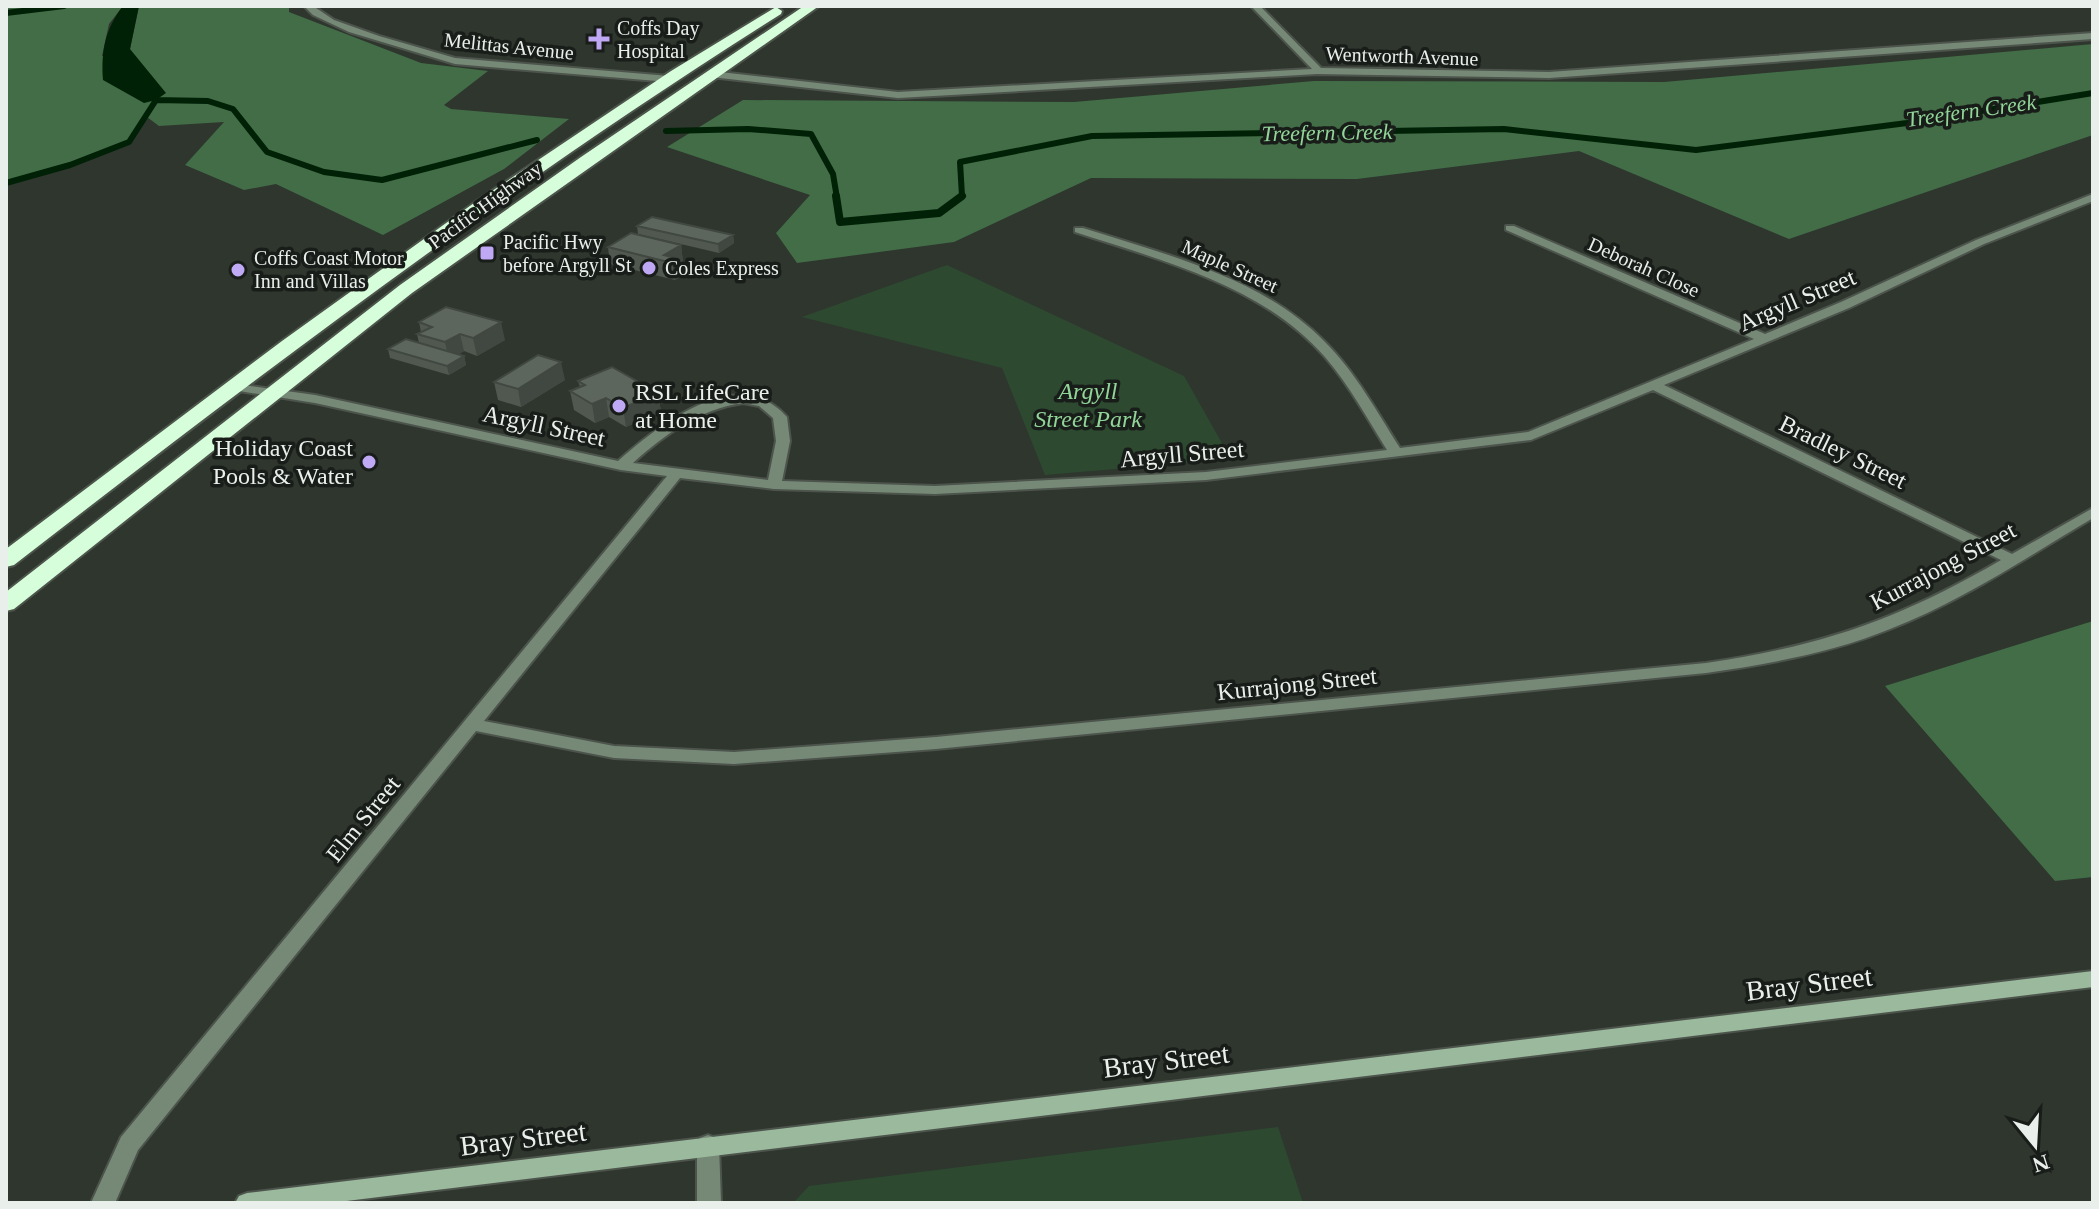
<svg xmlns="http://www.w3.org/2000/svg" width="2099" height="1209" font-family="Georgia,serif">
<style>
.green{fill:#2d4a31}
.forest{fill:#426d47}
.water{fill:#012107}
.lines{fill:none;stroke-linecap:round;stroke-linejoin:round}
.stream-far1{stroke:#012107;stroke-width:6}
.stream{stroke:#012107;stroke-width:8}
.street-casing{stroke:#4c544c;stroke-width:4}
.secondary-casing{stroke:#4c544c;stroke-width:4}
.highway-casing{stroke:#4c544c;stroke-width:4}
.street{fill:#768977;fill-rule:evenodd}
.secondary{fill:#9ab99d;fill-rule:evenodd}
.highway{fill:#d7feda;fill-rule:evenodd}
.wall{fill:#505850}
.shaded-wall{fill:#414741}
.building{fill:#5d665d;stroke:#414741;stroke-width:2}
.poi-dot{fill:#bfa9f4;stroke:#191d19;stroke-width:3}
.labels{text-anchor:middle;stroke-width:7;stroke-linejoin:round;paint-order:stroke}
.far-poi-label{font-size:20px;fill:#e9efea;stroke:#191d19;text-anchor:start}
.far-street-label{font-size:20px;fill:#e9efea;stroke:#191d19}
.far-water-label{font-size:22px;font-style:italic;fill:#92d599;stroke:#191d19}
.street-label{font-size:24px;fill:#e9efea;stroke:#191d19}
.park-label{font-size:24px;font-style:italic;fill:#92d599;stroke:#191d19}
.poi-label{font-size:24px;fill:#e9efea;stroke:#191d19;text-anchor:start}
.near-street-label{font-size:28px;fill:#e9efea;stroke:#191d19}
</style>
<rect width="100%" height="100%" fill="#2e362e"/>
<!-- green -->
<path class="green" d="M947 265 1184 376 1231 459 1045 475 1002 368 802 317Z
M1278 1127 1303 1203H793L809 1186Z"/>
<!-- forest -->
<path class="forest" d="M6 6H123L109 24 102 56 130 49 139 6H289V12L421 63 488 71 444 105 451 109 569 119 504 169 383 235 276 184 244 190 185 165 224 122 159 126 147 117 129 142 6 186Z
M2093 44V135L1789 239 1579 151 1357 179 1091 178 954 242 797 263 776 233 810 195 667 147 743 100 1074 102 1314 81 1664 82Z
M2093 621V877L2055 881 1885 686Z"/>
<!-- water -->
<path class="water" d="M123 6H139L130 49 166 93 156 100 144 103 103 80C101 51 105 29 123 6Z"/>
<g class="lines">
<!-- stream-far1 -->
<path class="stream-far1" d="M6 13 64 6
M156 100 208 101 233 109 267 152 324 172 382 180 537 140
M666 131 748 129 811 134 833 174 837 198
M6 183 70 165 129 142 156 100
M959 198 962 196 960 162 1092 136 1504 129 1696 150 1907 123 2093 93"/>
<!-- stream -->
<path class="stream" d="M836 196 840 222 939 213 962 196"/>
<!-- street casing -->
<g class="street-casing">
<path id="street" d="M304 6H313L334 20 379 36 455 58 669 76 674 79 669 82 455 64 349 32 313 15Z
M1251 6H1260L1321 68 1549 72 2093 33V39L1549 78 1317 74 898 98 711 77 706 74 711 71 898 92 1312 69Z
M2093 194V201L1984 244 1849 308 1664 385 2012 554 2093 508V518C2027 557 1962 601 1890 629 1831 653 1768 664 1706 673L936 749 734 764 614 758 476 731 138 1150 115 1203H91L121 1137 667 476 621 470 315 403 233 390 226 386 228 383 315 395 618 461C659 425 738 362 787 417L790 441 782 481 935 486 1206 472 1387 450C1367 418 1349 385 1325 357 1262 285 1163 261 1075 232V228H1083C1167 255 1261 277 1325 342 1356 373 1377 412 1400 448L1528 432 1754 339 1506 230V226H1514L1765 334 1841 302 1976 240ZM1653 390 2001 560C1900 619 1822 646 1706 663L936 737 734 752 614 746 484 721 680 478 774 489 935 494 1206 480 1531 440ZM743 403 759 406 773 418 776 441 768 480 633 463C665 434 700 409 743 403Z
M708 1135 716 1138 719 1145 721 1203H697V1145L700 1138Z"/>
</g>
<!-- secondary casing -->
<g class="secondary-casing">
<path id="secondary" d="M2093 971V987L330 1203H235L239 1196 247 1193Z"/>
</g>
<!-- highway casing -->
<g class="highway-casing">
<path id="highway" d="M804 6H819L412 293 14 609 6 611V592L400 285 581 157Z
M776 7 782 11 781 14C514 182 263 372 14 565L6 567V549L282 341 474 203 671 71Z"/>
</g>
<!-- street -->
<use href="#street" class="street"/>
<!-- secondary -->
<use href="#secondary" class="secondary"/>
<!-- highway -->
<use href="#highway" class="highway"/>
</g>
<!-- wall -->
<path class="wall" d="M637 226 733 235 734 243 719 253 638 234Z
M681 245 683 262 680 263 682 276 675 280 610 264 608 247Z
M419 322 505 340 477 356 464 351 459 354 464 356 466 365 449 375 390 358 388 349 419 343 417 334 421 332Z
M565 380 521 407 498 400 494 382Z
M578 381 658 393 661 412 626 427 609 417 595 423 574 410 570 391 580 387Z"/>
<!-- shaded-wall -->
<path class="shaded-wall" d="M733 235 734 243 719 253 718 244Z
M681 245 683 262 680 263 682 276 675 280 672 263 664 255Z
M501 322 505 340 477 356 473 338Z
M460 334 464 351 449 360 445 342Z
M464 356 466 365 449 375 447 366Z
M561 362 565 380 521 407 518 389Z
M658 393 661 412 626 427 623 408Z
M606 398 609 417 595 423 592 404Z"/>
<!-- building -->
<path class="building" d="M652 217 733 235 718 244 637 226Z
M631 233 681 245 664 255 680 259 672 263 608 247Z
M446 307 501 322 473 338 460 334 445 342 417 334 432 327 419 322Z
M406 339 464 356 447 366 388 349Z
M538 355 561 362 518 389 494 382Z
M612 367 658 393 623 408 606 398 592 404 570 391 585 385 578 381Z"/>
<!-- markers -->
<g class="poi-dot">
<path d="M595 27h8v8h8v8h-8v8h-8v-8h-8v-8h8z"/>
<rect x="479" y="245" width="16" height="16" rx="4"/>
<circle cx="649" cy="268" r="8"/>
<circle cx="238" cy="270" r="8"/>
<circle cx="619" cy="406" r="8"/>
<circle cx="369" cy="462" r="8"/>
</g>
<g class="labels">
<!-- far-poi labels -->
<g class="far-poi-label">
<text x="617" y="35">Coffs Day<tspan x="617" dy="23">Hospital</tspan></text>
<text x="503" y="249">Pacific Hwy<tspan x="503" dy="23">before Argyll St</tspan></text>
<text x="254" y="265">Coffs Coast Motor<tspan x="254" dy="23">Inn and Villas</tspan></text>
<text x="665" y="275">Coles Express</text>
</g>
<!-- far-street labels -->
<g class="far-street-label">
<text transform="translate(509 46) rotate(6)" y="7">Melittas Avenue</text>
<text transform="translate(1402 56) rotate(2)" y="7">Wentworth Avenue</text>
<text transform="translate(485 205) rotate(-36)" y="7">Pacific Highway</text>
<text transform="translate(1230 266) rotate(24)" y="7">Maple Street</text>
<text transform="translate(1644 267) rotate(24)" y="7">Deborah Close</text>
</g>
<!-- far-water labels -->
<g class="far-water-label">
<text transform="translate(1971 110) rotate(-8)" y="8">Treefern Creek</text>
<text transform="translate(1327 132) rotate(-1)" y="8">Treefern Creek</text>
</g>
<!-- street labels -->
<g class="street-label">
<text transform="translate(1797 300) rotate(-23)" y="8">Argyll Street</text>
<text transform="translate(544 426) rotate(12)" y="8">Argyll Street</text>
<text transform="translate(1843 452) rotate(26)" y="8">Bradley Street</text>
<text transform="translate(1182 454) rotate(-5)" y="8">Argyll Street</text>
<text transform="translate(1943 566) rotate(-28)" y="8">Kurrajong Street</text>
<text transform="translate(1297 684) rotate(-6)" y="8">Kurrajong Street</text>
<text transform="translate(363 819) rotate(-51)" y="8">Elm Street</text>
</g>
<!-- park labels -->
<g class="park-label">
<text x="1088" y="399">Argyll<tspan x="1088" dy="28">Street Park</tspan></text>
</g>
<!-- poi labels -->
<g class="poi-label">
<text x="635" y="400">RSL LifeCare<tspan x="635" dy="28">at Home</tspan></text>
<text x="353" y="456" text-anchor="end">Holiday Coast<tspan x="353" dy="28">Pools &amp; Water</tspan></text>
</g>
<!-- near-street labels -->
<g class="near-street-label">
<text transform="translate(1809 983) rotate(-7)" y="10">Bray Street</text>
<text transform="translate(1166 1060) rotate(-7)" y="10">Bray Street</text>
<text transform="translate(523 1138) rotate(-7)" y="10">Bray Street</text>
</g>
</g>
<!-- border -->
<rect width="2099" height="1209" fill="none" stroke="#e9efea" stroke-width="16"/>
<!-- north arrow -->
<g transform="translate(2035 1145) rotate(162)" stroke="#191d19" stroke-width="6" paint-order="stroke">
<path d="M0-6L14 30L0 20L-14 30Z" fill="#e9efea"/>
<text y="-12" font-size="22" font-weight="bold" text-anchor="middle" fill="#e9efea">N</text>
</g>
</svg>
